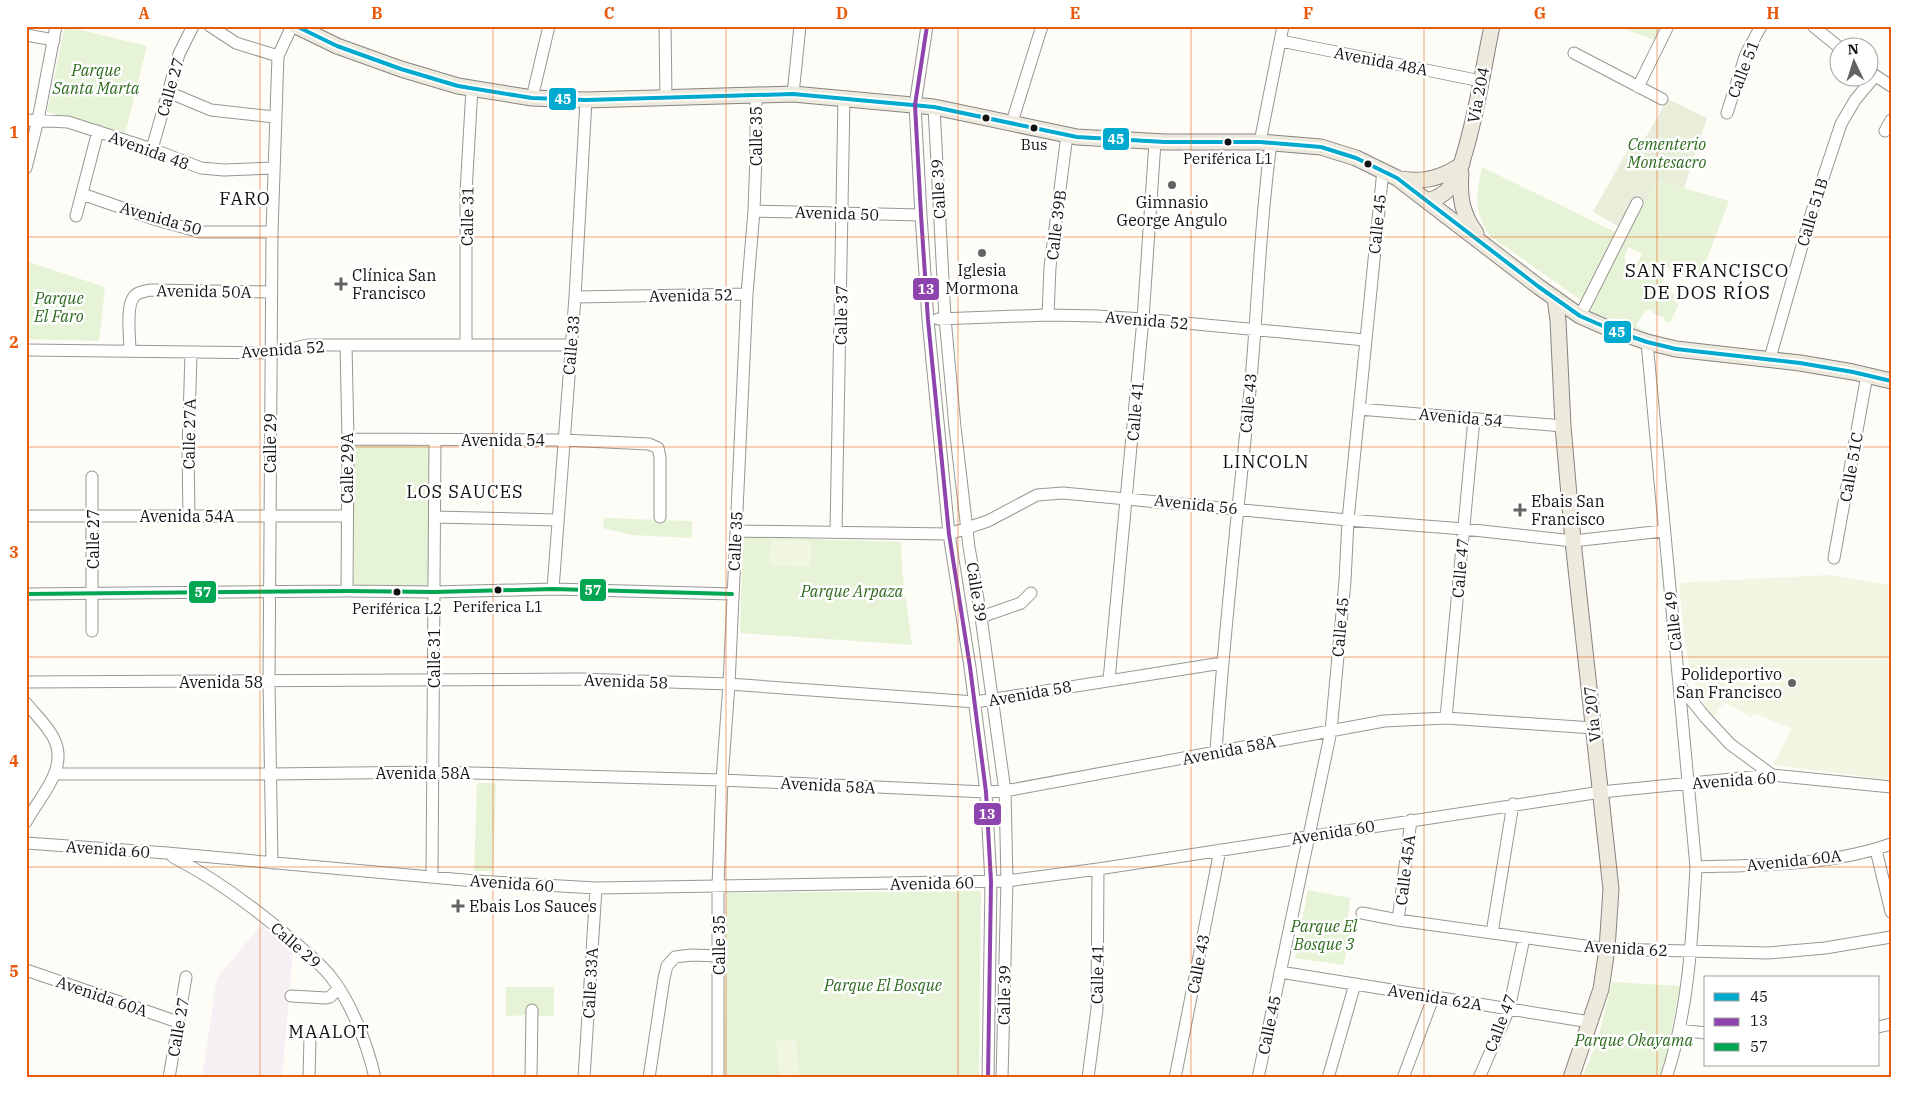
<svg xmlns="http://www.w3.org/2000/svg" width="1917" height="1104" font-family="'IBM Plex Serif',serif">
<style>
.industrial{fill:#f5f0f3}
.green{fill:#e7f3d7;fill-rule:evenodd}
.cemetery{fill:#e9eedb}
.pitch{fill:#f0f6e1}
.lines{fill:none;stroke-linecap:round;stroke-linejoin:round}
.minor-casing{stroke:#979795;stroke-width:13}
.major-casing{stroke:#858482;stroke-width:17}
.minor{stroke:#fffffe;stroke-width:11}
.major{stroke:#ede9dc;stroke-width:15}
.bus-1-casing{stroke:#fff;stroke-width:8}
.bus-2-casing{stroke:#fff;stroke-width:8}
.bus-3-casing{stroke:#fff;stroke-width:8}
.bus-1{stroke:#00a9ce;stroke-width:4}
.bus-2{stroke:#8e44ad;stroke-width:4}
.bus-3{stroke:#00a651;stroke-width:4}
.grid{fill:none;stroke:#e8590c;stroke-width:1;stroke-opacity:0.55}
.bus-dot{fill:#111;stroke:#fff;stroke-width:2}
.poi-dot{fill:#646362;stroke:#fff;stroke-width:2}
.labels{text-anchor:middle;stroke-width:5;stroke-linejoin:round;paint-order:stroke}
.bus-label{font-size:15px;fill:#111;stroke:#fff}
.street-label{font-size:16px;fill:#111;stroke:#fff}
.park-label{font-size:16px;font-style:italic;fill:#2f6b1f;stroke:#fff}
.poi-label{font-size:16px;fill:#111;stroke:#fff;text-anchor:start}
.neighbourhood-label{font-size:18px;letter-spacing:1px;fill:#111;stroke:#fff}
.quarter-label{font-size:19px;letter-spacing:1px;fill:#111;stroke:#fff}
.line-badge{stroke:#fff;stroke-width:2}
.badge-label{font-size:14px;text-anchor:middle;font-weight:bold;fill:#fff}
.neatline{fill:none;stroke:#e8590c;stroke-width:2}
.grid-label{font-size:16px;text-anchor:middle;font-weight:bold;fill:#e8590c}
</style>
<rect width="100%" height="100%" fill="#fdfcf7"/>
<!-- industrial -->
<path class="industrial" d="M261 925 293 951 282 1078H202L217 978Z"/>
<!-- green -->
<path class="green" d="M65 26 147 46 125 134 47 112Z
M1628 26H1665L1657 41 1627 30Z
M1482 167 1617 233 1582 301 1490 236C1473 210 1476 196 1482 167Z
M1656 180 1729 201 1702 272 1691 276 1690 279 1661 264 1659 268 1660 272 1666 275 1662 284 1672 288 1670 292 1675 295 1673 300 1679 304 1670 323 1664 321 1665 318 1653 313 1654 311 1650 309 1645 311 1636 326 1658 337 1589 311ZM1628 247 1642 254 1635 268 1625 263 1626 260 1624 258Z
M26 261 105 287 99 341 26 339Z
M354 444H429V587H354Z
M604 518 692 521V538L631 535 603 528Z
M743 537 901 542 902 569 912 645 740 633Z
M477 783H496L493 871H474Z
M1308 890 1350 898 1347 925 1350 929 1344 965 1295 958Z
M981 891 979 1078H724L726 893Z
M1612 982 1680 986 1667 1054 1659 1078H1582L1598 1039Z
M506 987H554V1016H538V1007H527V1015L506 1016Z"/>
<!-- cemetery -->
<path class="cemetery" d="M1668 99 1707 118 1684 188 1656 180 1645 203 1635 197 1618 226 1593 212 1634 139H1641L1646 137Z"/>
<!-- pitch -->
<path class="pitch" d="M771 540 811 541V567L769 565Z
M1829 575 1891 585V780L1773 765 1792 729 1754 713 1751 717 1724 702 1712 719C1684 671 1684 636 1679 583Z
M796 1039 799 1075 779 1076 776 1041Z"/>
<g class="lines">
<!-- minor casing -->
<g class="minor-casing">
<path id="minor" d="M210 26 236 43 278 56
M665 26 666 97
M927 26 915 105 921 215 928 320 949 534 970 667 986 792 991 882 988 1078
M1813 26 1840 48
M26 35 54 40
M1281 41 1481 81
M1574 53 1662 99
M1870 72 1891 86
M1638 87 1668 26
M168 92 211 110 275 117
M793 94 800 26
M532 98 549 26
M934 107 945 318 955 427 969 547 981 617 1005 791 1007 881 1002 1078
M1727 113 1746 54 1761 26
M26 120 68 122 152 149 201 168 224 170 274 168
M1012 122 1042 26
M1885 131 1891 120
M1260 142 1283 26
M152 149 179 54 193 26
M26 168 38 120 56 26
M82 194 154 219 200 232H272
M754 211 921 215
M76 216 98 131
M575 297 747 294
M1048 315 1050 267 1067 135
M1580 316 1637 203
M938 319 1048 315 1097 316 1143 319 1365 340
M1647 342 1696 867C1692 938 1689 1009 1666 1078
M466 344V192L472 88
M346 345 348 439 347 591
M26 350 270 353 308 345H570
M130 351C130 339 126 308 133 298 136 292 145 291 151 290L270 292
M1770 358 1812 211 1841 124 1855 100 1875 76
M1359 409 1563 426
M348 439 563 440 649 444 658 448 660 457V517
M92 477V631
M189 515 188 452 191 353
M26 516H347
M435 517 557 520
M736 531 949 534 988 521 1037 495 1063 493 1348 520 1464 529 1573 541 1663 531
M836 532 844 98
M1834 558 1867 375
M553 589 575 297 586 100
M26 594 347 591 434 592 553 589 732 594
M981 617 1021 603 1031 593
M1109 680 1143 319 1155 142
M26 682 580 679 729 684 975 702 1222 663
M1680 686 1705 717 1730 744 1772 775
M26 703C35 714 46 724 53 737 70 768 40 796 26 822
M1446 718 1474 419
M1216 752C1224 628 1239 504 1251 380 1258 301 1260 222 1271 143
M56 774H271L434 772 722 780 986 792 1005 791 1384 721 1446 718 1593 728
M26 843 167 853 475 881 596 888 1007 881 1098 869 1601 792 1772 775 1891 787
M1876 850 1891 912
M173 857C216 879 255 908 292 940 305 951 320 963 331 977 351 1002 368 1046 375 1078
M272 863 269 682 272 232 278 56 292 26
M1696 867C1760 865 1829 866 1891 844
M432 876 435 440
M1362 913 1398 920 1607 949 1768 953 1825 948 1891 937
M1398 920 1411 820
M1492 933 1513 804
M26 970 178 1022
M1280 972 1590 1022
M291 996 326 998 330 997 339 988
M1878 1027 1891 1024
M1679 1030 1706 1033
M169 1078 186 977
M309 1078 310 1037
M531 1078 532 1010
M584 1078 596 888
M649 1078 664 978 667 966 675 957 692 955 719 956
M718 1078V886L722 780 729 684 747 294 754 211 756 154V94
M1088 1078 1097 1009 1098 869
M1175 1078 1220 850
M1258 1078 1331 731 1345 581 1348 520 1383 170
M1328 1078 1355 984
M1403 1078 1433 998
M1479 1078 1509 1009 1524 938"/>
</g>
<!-- major casing -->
<g class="major-casing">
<path id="major" d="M296 26 337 46 401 69 458 86 532 98 586 100 793 94 934 107 1077 137 1165 142H1260L1321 147 1356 158 1397 178 1539 287 1580 316 1612 330 1647 342 1676 349 1800 363 1853 372 1891 381
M1461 173C1459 197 1462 214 1476 233
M1400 179C1423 183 1443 178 1462 164
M1427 201C1437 198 1444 195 1450 187 1457 179 1461 166 1464 155 1477 113 1483 69 1492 26
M1555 298 1558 320 1563 426 1573 541 1611 889 1607 949 1601 989 1571 1078"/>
</g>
<!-- minor -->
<use href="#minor" class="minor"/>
<!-- major -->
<use href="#major" class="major"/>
<!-- bus-1 casing -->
<g class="bus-1-casing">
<path id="bus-1" d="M296 26 337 46 401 69 458 86 532 98 586 100 793 94 934 107 1077 137 1165 142H1260L1321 147 1356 158 1397 178 1539 287 1580 316 1612 330 1647 342 1676 349 1800 363 1853 372 1891 381"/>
</g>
<!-- bus-2 casing -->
<g class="bus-2-casing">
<path id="bus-2" d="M927 26 915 105 921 215 928 320 949 534 970 667 986 792 991 882 988 1078"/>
</g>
<!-- bus-3 casing -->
<g class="bus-3-casing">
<path id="bus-3" d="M26 594 347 591 434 592 553 589 732 594"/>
</g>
<!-- bus-1 -->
<use href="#bus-1" class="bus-1"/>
<!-- bus-2 -->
<use href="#bus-2" class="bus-2"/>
<!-- bus-3 -->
<use href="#bus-3" class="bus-3"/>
</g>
<!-- grid -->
<path class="grid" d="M260 26V1078M493 26V1078M726 26V1078M958 26V1078M1191 26V1078M1424 26V1078M1657 26V1078M26 237H1891M26 447H1891M26 657H1891M26 867H1891"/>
<!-- markers -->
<g class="bus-dot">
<circle cx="986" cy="118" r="4.5"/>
<circle cx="1034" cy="128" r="4.5"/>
<circle cx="1228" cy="142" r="4.5"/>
<circle cx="1368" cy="164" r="4.5"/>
<circle cx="498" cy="590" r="4.5"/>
<circle cx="397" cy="592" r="4.5"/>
</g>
<g class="poi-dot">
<circle cx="1172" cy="185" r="5"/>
<circle cx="982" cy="253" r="5"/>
<path d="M338.5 276.5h5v5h5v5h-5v5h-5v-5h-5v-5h5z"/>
<path d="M1517.5 502.5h5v5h5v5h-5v5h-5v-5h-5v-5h5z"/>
<circle cx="1792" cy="683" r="5"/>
<path d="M455.5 898.5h5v5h5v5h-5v5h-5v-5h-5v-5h5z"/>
</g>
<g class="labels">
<!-- bus labels -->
<g class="bus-label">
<text x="1034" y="150">Bus</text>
<text x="1228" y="164">Periférica L1</text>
<text x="498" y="612">Periferica L1</text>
<text x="397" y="614">Periférica L2</text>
</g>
<!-- street labels -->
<g class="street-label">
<text transform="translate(1381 61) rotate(11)" y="6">Avenida 48A</text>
<text transform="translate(1743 69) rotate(-69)" y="6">Calle 51</text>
<text transform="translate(170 87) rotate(-74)" y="6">Calle 27</text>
<text transform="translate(1478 95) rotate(-79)" y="6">Vía 204</text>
<text transform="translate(756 136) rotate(-90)" y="6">Calle 35</text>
<text transform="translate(149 150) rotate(20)" y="6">Avenida 48</text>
<text transform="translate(938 189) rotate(-93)" y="6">Calle 39</text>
<text transform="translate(1812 212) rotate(-73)" y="6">Calle 51B</text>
<text transform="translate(837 213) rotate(2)" y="6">Avenida 50</text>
<text transform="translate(467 216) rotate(-89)" y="6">Calle 31</text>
<text transform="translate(161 218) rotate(16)" y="6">Avenida 50</text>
<text transform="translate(1377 224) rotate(-84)" y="6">Calle 45</text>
<text transform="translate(1056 225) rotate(-83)" y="6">Calle 39B</text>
<text transform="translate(204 291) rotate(1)" y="6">Avenida 50A</text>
<text transform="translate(691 295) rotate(-1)" y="6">Avenida 52</text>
<text transform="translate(841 315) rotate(-89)" y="6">Calle 37</text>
<text transform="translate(1147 320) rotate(5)" y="6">Avenida 52</text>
<text transform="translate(571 345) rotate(-85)" y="6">Calle 33</text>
<text transform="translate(283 349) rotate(-4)" y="6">Avenida 52</text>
<text transform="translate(1248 403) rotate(-85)" y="6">Calle 43</text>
<text transform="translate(1135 411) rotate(-85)" y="6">Calle 41</text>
<text transform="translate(1461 417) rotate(5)" y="6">Avenida 54</text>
<text transform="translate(189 434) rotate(-89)" y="6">Calle 27A</text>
<text x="503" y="446">Avenida 54</text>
<text transform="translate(270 443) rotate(-90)" y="6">Calle 29</text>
<text transform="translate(1851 467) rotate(-80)" y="6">Calle 51C</text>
<text transform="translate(347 468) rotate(-90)" y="6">Calle 29A</text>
<text transform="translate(1196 504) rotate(6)" y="6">Avenida 56</text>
<text x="187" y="522">Avenida 54A</text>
<text transform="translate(93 539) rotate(-90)" y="6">Calle 27</text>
<text transform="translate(735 541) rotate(-87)" y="6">Calle 35</text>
<text transform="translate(1460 568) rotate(-85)" y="6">Calle 47</text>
<text transform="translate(977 592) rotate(81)" y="6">Calle 39</text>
<text transform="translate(1673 621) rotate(-96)" y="6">Calle 49</text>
<text transform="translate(1340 627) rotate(-85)" y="6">Calle 45</text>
<text transform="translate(434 658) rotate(-90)" y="6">Calle 31</text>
<text transform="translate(626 681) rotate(2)" y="6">Avenida 58</text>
<text x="221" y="688">Avenida 58</text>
<text transform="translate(1030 693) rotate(-10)" y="6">Avenida 58</text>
<text transform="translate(1592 714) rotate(-96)" y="6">Vía 207</text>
<text transform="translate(1229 750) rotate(-11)" y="6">Avenida 58A</text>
<text x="423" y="779">Avenida 58A</text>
<text transform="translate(1734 780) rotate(-4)" y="6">Avenida 60</text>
<text transform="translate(828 785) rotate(3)" y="6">Avenida 58A</text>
<text transform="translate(1333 832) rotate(-9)" y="6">Avenida 60</text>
<text transform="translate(108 849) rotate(4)" y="6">Avenida 60</text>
<text transform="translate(1794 860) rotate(-6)" y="6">Avenida 60A</text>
<text transform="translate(1405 870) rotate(-83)" y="6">Calle 45A</text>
<text transform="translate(512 883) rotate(4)" y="6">Avenida 60</text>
<text transform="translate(932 883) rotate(-1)" y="6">Avenida 60</text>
<text transform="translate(296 945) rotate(41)" y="6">Calle 29</text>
<text transform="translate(719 945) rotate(-90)" y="6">Calle 35</text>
<text transform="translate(1626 948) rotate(3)" y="6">Avenida 62</text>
<text transform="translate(1198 964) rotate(-79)" y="6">Calle 43</text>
<text transform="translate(1097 974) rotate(-89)" y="6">Calle 41</text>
<text transform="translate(590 983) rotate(-87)" y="6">Calle 33A</text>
<text transform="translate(1004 995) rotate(-89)" y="6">Calle 39</text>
<text transform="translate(102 996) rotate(19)" y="6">Avenida 60A</text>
<text transform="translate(1435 997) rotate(9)" y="6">Avenida 62A</text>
<text transform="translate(1500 1023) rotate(-69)" y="6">Calle 47</text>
<text transform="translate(1269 1025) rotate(-78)" y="6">Calle 45</text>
<text transform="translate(178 1027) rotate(-80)" y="6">Calle 27</text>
</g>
<!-- park labels -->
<g class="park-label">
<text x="96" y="76">Parque<tspan x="96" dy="18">Santa Marta</tspan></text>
<text x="1667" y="150">Cementerio<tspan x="1667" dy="18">Montesacro</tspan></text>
<text x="59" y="304">Parque<tspan x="59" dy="18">El Faro</tspan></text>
<text x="852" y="597">Parque Arpaza</text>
<text x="1324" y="932">Parque El<tspan x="1324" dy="18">Bosque 3</tspan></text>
<text x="883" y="991">Parque El Bosque</text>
<text x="1634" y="1046">Parque Okayama</text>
</g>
<!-- poi labels -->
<g class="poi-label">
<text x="1172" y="208" text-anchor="middle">Gimnasio<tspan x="1172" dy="18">George Angulo</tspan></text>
<text x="982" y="276" text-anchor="middle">Iglesia<tspan x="982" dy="18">Mormona</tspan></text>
<text x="352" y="281">Clínica San<tspan x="352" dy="18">Francisco</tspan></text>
<text x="1531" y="507">Ebais San<tspan x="1531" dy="18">Francisco</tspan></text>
<text x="1782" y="680" text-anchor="end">Polideportivo<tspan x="1782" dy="18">San Francisco</tspan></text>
<text x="469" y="912">Ebais Los Sauces</text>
</g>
<!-- neighbourhood labels -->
<g class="neighbourhood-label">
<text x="245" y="205">FARO</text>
<text x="1266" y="468">LINCOLN</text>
<text x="465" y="498">LOS SAUCES</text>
<text x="329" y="1038">MAALOT</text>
</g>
<!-- quarter labels -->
<g class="quarter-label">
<text x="1707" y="277">SAN FRANCISCO<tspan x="1707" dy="22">DE DOS RÍOS</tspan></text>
</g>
</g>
<g class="line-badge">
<rect x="548" y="87" width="29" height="24" rx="5" fill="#00a9ce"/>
<rect x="1102" y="127" width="28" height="24" rx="5" fill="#00a9ce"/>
<rect x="912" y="277" width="28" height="24" rx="5" fill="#8e44ad"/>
<rect x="1603" y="320" width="29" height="24" rx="5" fill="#00a9ce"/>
<rect x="579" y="578" width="28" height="24" rx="5" fill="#00a651"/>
<rect x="188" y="580" width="29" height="24" rx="5" fill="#00a651"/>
<rect x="973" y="802" width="29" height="24" rx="5" fill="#8e44ad"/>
</g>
<g class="badge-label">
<text x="563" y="104">45</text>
<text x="1116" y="144">45</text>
<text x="926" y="294">13</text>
<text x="1617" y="337">45</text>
<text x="593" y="595">57</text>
<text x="203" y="597">57</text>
<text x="987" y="819">13</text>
</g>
<!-- border -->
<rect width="1917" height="1104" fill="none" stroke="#ffffff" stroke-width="55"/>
<!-- legend -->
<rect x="1704" y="976" width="175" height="90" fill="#ffffff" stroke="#a0a0a0"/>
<rect x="1714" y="993" width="25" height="8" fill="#00a9ce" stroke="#a0a0a0"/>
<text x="1750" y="1002" font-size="15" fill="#111111">45</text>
<rect x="1714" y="1018" width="25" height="8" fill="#8e44ad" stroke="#a0a0a0"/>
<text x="1750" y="1026" font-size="15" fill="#111111">13</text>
<rect x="1714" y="1043" width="25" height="8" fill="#00a651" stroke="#a0a0a0"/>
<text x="1750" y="1052" font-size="15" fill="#111111">57</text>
<!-- north arrow -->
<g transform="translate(1854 62) rotate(356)"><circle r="24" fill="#ffffff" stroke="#a0a0a0"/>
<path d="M0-4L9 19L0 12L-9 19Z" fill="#646362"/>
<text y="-8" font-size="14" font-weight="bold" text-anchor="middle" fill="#111111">N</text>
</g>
<rect x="28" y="28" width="1862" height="1048" class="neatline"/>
<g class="grid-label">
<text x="144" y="19">A</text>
<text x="377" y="19">B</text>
<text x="609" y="19">C</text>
<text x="842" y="19">D</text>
<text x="1075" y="19">E</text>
<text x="1308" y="19">F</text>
<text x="1540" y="19">G</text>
<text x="1773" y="19">H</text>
<text x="14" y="138">1</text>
<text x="14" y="348">2</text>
<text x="14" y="558">3</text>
<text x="14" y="767">4</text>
<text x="14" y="977">5</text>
</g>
</svg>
